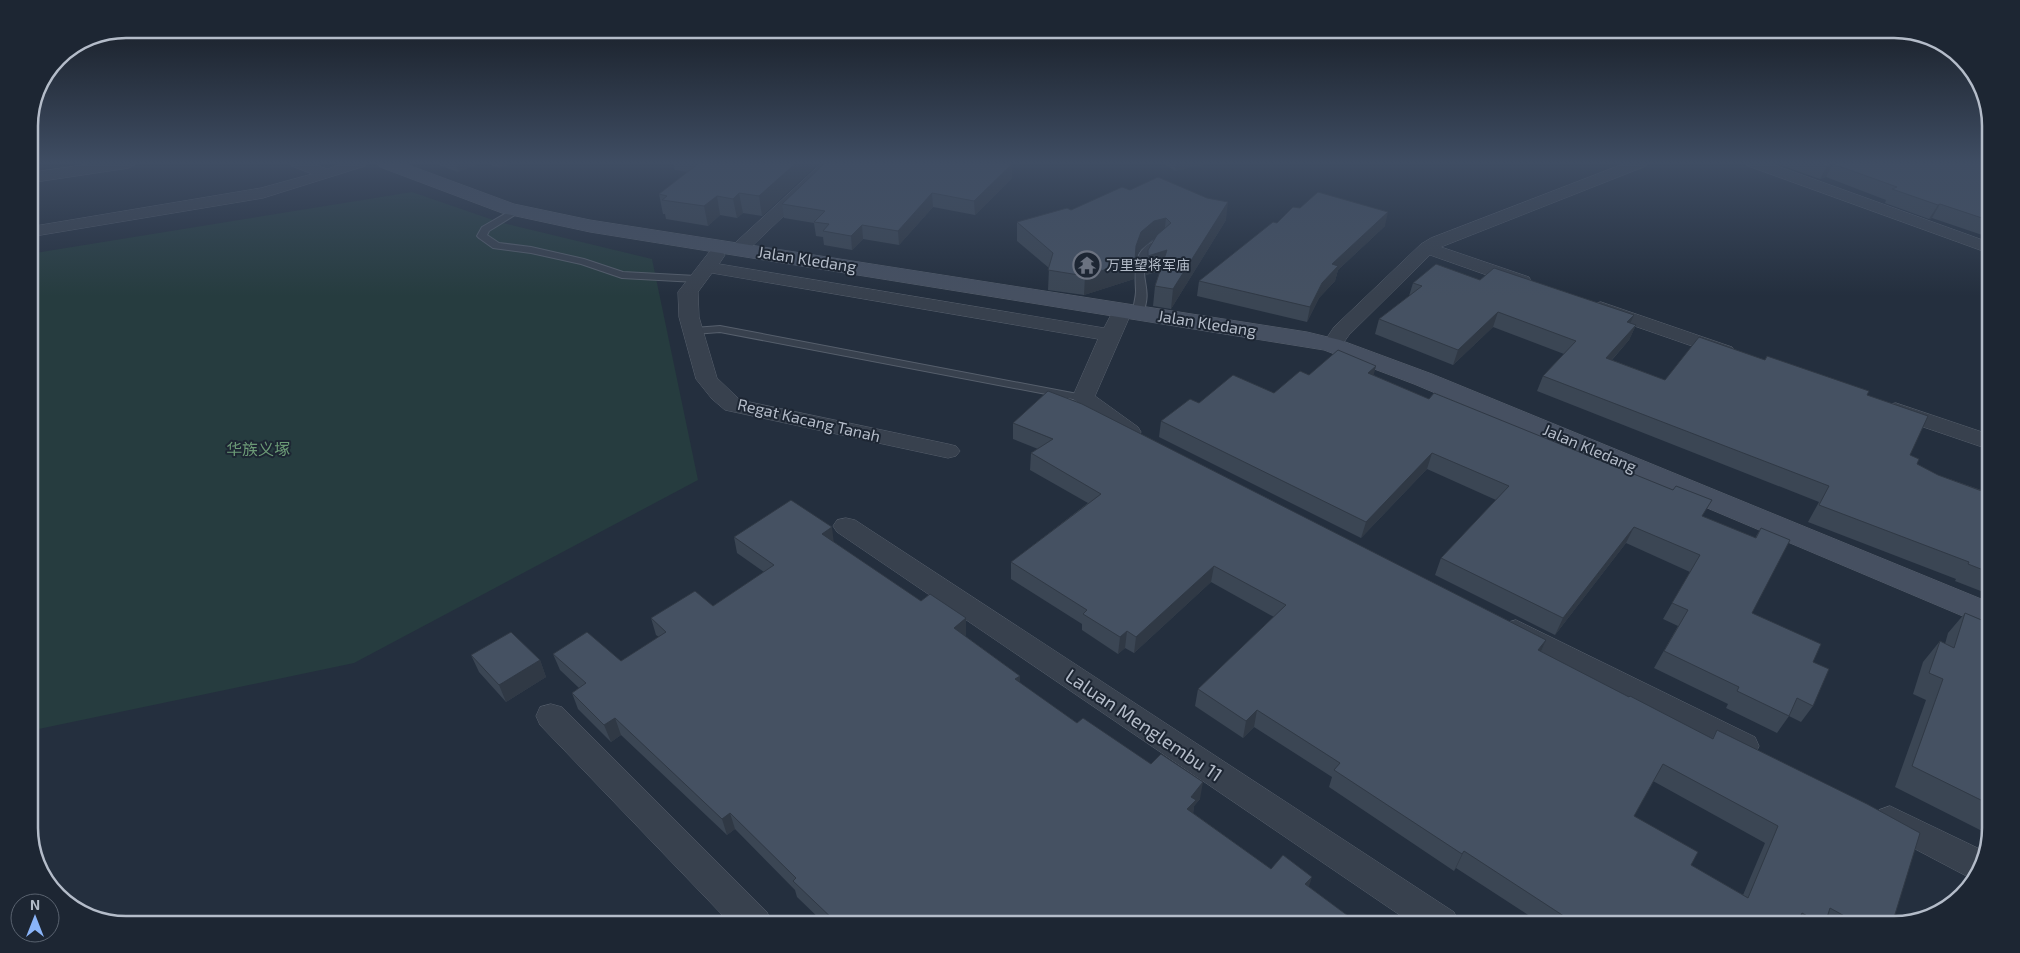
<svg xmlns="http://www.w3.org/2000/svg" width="2020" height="953" font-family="'Exo 2','Noto Sans SC',sans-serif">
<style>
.green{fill:#263c3f}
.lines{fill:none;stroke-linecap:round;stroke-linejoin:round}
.service-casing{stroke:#565f6c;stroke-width:2}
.minor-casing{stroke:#565f6c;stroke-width:1}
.secondary-casing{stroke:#565f6c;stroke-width:1}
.service{fill:#38414e;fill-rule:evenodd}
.minor{fill:#38414e;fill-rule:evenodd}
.secondary{fill:#465061;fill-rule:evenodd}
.wall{fill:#3b4654;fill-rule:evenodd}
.shaded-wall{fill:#303945}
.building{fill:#455162;stroke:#303945;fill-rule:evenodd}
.labels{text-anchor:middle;stroke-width:4;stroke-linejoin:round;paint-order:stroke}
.far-poi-label{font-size:14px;fill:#b4bcc9;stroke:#1d2633;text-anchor:start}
.street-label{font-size:16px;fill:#b4bcc9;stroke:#1d2633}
.park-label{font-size:16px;fill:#6b9a76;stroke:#1d2633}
.near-street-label{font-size:19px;fill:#b4bcc9;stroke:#1d2633}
.rim{fill:none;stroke:#b4bcc9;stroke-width:2.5}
</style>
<rect width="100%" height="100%" fill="#242f3e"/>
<!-- green -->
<path class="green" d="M412 192 499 222 652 259 698 480 354 663 29 731V254Z"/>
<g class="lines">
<!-- service casing -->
<g class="service-casing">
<path id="service" d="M515 208 518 209V213L489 231 487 235 499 243 531 247 584 259 623 272 696 276 701 279 696 282 622 278 581 264 531 253 493 248 479 238 477 236 482 227Z
M1163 238 1168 241 1166 243C1124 269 1158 282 1142 314H1134C1132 308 1136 299 1136 291 1135 266 1132 247 1163 238Z
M720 326 1083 395 1089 398 1083 401 720 332 694 334 689 331 694 328Z"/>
</g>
<!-- minor casing -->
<g class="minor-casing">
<path id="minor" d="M97 163H137L129 168 29 183V173Z
M290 163H312L327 169 344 163H367L365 166 263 198 29 237V227L261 188 312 174 292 166Z
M822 163H839L746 252H734L731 248 734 244Z
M1626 163H1648L1646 166 1441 247 1529 277 1531 281 1529 285H1515L1430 255 1349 335 1339 349 1332 351 1325 349 1322 345 1334 327 1421 244 1431 238Z
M1746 163H1769L1991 243V254L1748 166Z
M716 250 722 251 725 255 719 264 1104 328 1116 305H1130L1133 309 1095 396 1138 427 1141 432 1138 437 1130 439 1122 437 1072 398 1098 339 712 273 698 292 699 317 717 378 740 400 948 444 956 446 960 451 956 456 948 458 725 410 712 399 696 379 679 317 678 292 710 251Z
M1601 302 1732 347 1735 351 1732 355 1725 357 1718 355 1594 312 1591 308 1594 304Z
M1896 403 1991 435V450L1888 415 1885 410 1888 405Z
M846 518 855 520 1454 912 1459 924H1413L837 532 833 526 837 520Z
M1516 620 1755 737 1759 746 1755 755 1744 759 1733 755 1506 637 1502 630 1506 623Z
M551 704 562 707 767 912 772 924H731L540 725 536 716 540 707Z
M1890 806 1986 852 1984 865 1972 879 1879 830 1874 820 1879 810Z"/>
</g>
<!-- secondary casing -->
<g class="secondary-casing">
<path id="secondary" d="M377 163H403L514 204 590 220 1307 332 1340 340 1432 374 1991 603V628L1414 384 1324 350 590 232 502 213 380 167Z"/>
</g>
<!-- service -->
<use href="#service" class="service"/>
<!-- minor -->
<use href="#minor" class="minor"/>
<!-- secondary -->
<use href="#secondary" class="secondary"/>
</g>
<!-- wall -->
<path class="wall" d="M433 163H480L458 172Z
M485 163H512L500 168Z
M673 163H819L762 216 743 213 737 218 720 215 708 226 666 219 665 214H663L659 194 688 172 675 170Z
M1164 163H1210L1175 171Z
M1775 163H1991V238L1932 218 1929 219 1885 203 1886 200 1826 177 1820 179Z
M1012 164V178L975 215 933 207 899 245 863 239 852 250 824 245 823 237 816 236 814 223 784 218 782 204Z
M1130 190 1226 220 1171 309 1153 306 1155 286 1160 271 1146 275V269L1148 250 1154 240 1139 251 1135 263 1134 279 1084 295 1048 290 1049 268 1017 241V222L1071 210Z
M1300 208 1385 226 1338 270 1335 281 1319 298 1307 322 1197 296 1199 281 1277 223Z
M1480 280 1636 325 1629 340 1612 360 1665 380 1867 395 1917 464 1938 475 1984 491 1985 488 1991 480V595L1955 581 1956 579 1808 522 1819 502 1537 391 1543 376 1564 354 1493 327 1453 365 1375 334 1379 319 1409 296 1413 283Z
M1376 366 1373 375 1703 517 1755 538 1761 528 1752 613 1813 662V706L1801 722 1789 716 1777 733 1726 708 1728 704 1654 668 1678 626 1663 619 1690 572 1626 543 1555 635 1435 575 1441 558 1496 500 1427 469 1361 538 1159 437 1161 421 1199 403 1274 393 1309 375Z
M1013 423 1546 640 1541 652 1629 697 1712 738 1717 730 1892 924H1542L1456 868 1454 871 1329 787 1332 777 1254 727 1243 738 1195 706 1198 689 1274 617 1211 582 1134 653 1125 648 1118 654 1082 630V624L1011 579V562L1088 503 1030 470 1031 453 1038 449 1013 439ZM1653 781 1765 843 1743 895 1691 865 1634 816Z
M734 537 834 542 966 635 965 636 1020 676V683L1077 723 1200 799 1194 806 1193 813 1271 869 1309 887 1359 924H825L797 897 795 890 735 829 727 835 621 735 611 742 578 709 572 693 579 688 560 670 553 654 621 661 659 637 656 635 651 618 713 606 764 572 737 553Z
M1965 613 1991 624V828L1990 835 1895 787 1926 700 1913 694 1923 662 1940 641 1945 644 1948 633Z
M471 655 540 660 546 677 506 702 479 672Z
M1980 870 1960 894 1961 888Z"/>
<!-- shaded-wall -->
<path class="shaded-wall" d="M455 163H480L458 172Z
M499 163H512L500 168Z
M796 163H819L762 216 759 196Z
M1176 163H1210L1175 171Z
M1012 164V178L975 215 974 201Z
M1833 164 1826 177 1820 179 1827 166Z
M739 193 743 213 737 218 733 199Z
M932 193 933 207 899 245 898 231Z
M717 196 720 215 708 226 704 206Z
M1228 202 1226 220 1171 309 1173 289Z
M1940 204 1932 218 1929 219 1938 205Z
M1388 212 1385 226 1338 270 1335 281 1319 298 1307 322 1310 307 1332 264Z
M1166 218 1164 236 1152 240 1139 251 1135 263 1134 279 1084 295 1085 276 1136 246 1141 232 1154 221Z
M862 225 863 239 852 250 851 236Z
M1167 250 1165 269 1146 275 1148 256Z
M1498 312 1493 327 1453 365 1458 350Z
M1634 315 1627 330V322Z
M1636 325 1629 340 1600 373 1606 358Z
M1376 366 1372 381 1368 373Z
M1432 453 1427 469 1361 538 1366 522Z
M832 527 834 544 822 534Z
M1634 527 1626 543 1555 635 1563 618Z
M1214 566 1211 582 1134 653 1136 637Z
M966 618V635L955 644 954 628Z
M1127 631 1125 648 1118 654 1120 637Z
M1546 640 1539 656 1538 650Z
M540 660 546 677 506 702 499 685Z
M1020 676V692L1015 679Z
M1257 710 1254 727 1243 738 1246 721Z
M615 718 621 735 611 742 604 725Z
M1203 782 1200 799 1194 806 1193 816 1187 809 1191 797Z
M730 813 735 829 727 835 722 819Z
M1464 851 1456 868 1454 871 1462 854Z
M1312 877 1307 893 1305 884Z"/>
<!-- building -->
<path class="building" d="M699 163H796L759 196 739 193 733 199 717 196 704 206 662 200 667 196 659 194Z
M825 163H1005L1012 164 974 201 932 193 898 231 862 225 851 236 823 231 829 224 814 222 825 211 782 204Z
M1818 163H1991V221L1940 204 1938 205 1892 189 1897 187 1833 164 1827 166Z
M1158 177 1207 198 1228 202 1173 289 1155 286 1167 250 1148 256V250L1157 235 1171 223 1166 218 1154 221 1141 232 1136 246 1135 260 1085 276 1048 270 1053 253 1017 222 1067 208 1071 210 1122 187 1130 190Z
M1318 192 1388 212 1332 264 1338 266 1322 283 1310 307 1199 281 1273 222 1277 223 1293 207 1300 208Z
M1436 264 1480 280 1494 268 1634 315 1627 322 1636 325 1606 358 1665 380 1699 337 1765 360 1767 356 1869 391 1867 395 1928 416 1910 455 1919 459 1917 464 1938 475 1990 494 1991 491V573L1968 564 1969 562 1819 505 1829 486 1543 376 1576 341 1498 312 1458 350 1379 319 1422 286 1413 283Z
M1338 350 1376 366 1368 373 1429 399 1434 393 1673 490 1676 486 1712 500 1702 516 1756 538 1761 528 1790 540 1752 613 1821 644 1813 662 1829 669 1813 706 1797 698 1789 716 1737 691 1739 687 1664 651 1688 610 1672 603 1700 555 1634 527 1563 618 1441 558 1509 486 1432 453 1366 522 1161 421 1190 399 1199 403 1233 375 1274 393 1300 371 1309 375Z
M1048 391 1082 404 1143 435 1546 640 1538 650 1629 697 1630 696 1713 739 1717 730 1867 804 1920 833 1892 924H1859L1830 908 1825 924H1822L1802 913 1797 924H1576L1464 851 1462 854 1334 770 1340 763 1257 710 1246 721 1198 689 1286 605 1214 566 1136 637 1127 631 1120 637 1083 614 1087 610 1011 562 1101 494 1031 453 1053 439 1013 423ZM1663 764 1778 826 1748 898 1691 865 1698 852 1634 816Z
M791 500 832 527 822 534 921 601 930 594 966 618 954 628 1020 676 1015 679 1077 723 1083 718 1151 764 1161 754 1203 782 1191 797 1196 800 1187 809 1271 869 1283 855 1312 877 1305 884 1359 924H846L842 921 838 924 793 881 796 878 730 813 722 819 615 718 604 725 572 693 586 683 553 654 587 632 621 661 666 632 651 618 695 591 713 606 774 565 734 537Z
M1965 613 1991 624V805L1912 766 1943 679 1929 673 1940 641 1954 648Z
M511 632 540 660 499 685 471 655Z
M1372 917 1382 924H1366Z"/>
<!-- sky -->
<linearGradient id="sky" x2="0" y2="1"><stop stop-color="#141a22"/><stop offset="0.55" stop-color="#3f4d63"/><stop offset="1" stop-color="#3f4d63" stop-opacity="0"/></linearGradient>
<rect width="2020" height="296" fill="url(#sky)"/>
<!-- icons -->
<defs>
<g id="temple-ring" transform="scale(1.4375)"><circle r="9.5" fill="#1d2633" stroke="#6b7280" stroke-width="1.5"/><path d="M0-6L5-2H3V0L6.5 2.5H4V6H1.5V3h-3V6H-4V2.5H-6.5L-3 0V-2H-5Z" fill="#6b7280"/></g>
</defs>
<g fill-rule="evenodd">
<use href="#temple-ring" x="1087" y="265"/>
</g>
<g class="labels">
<!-- far-poi labels -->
<g class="far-poi-label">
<text x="1106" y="270">万里望将军庙</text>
</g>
<!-- street labels -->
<g class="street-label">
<text transform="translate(807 259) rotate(9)" y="6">Jalan Kledang</text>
<text transform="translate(1207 323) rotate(9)" y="6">Jalan Kledang</text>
<text transform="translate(809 420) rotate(13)" y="6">Regat Kacang Tanah</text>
<text transform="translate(1590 448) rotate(23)" y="6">Jalan Kledang</text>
</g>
<!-- park labels -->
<g class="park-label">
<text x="258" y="455">华族义塚</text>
</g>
<!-- near-street labels -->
<g class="near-street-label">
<text transform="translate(1144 725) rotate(34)" y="7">Laluan Menglembu 11</text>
</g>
</g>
<!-- crop -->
<path d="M0 0H2020V953H0ZM126 38H1894A88 88 0 0 1 1982 126V828A88 88 0 0 1 1894 916H126A88 88 0 0 1 38 828V126A88 88 0 0 1 126 38Z" fill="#1d2633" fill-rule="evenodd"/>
<path class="rim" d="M126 38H1894A88 88 0 0 1 1982 126V828A88 88 0 0 1 1894 916H126A88 88 0 0 1 38 828V126A88 88 0 0 1 126 38Z"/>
<!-- north arrow -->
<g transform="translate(35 918)"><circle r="24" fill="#1d2633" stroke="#59626f"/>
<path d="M0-4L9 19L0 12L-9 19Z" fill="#8ab4f8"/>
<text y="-8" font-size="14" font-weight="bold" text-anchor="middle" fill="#b4bcc9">N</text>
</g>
</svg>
